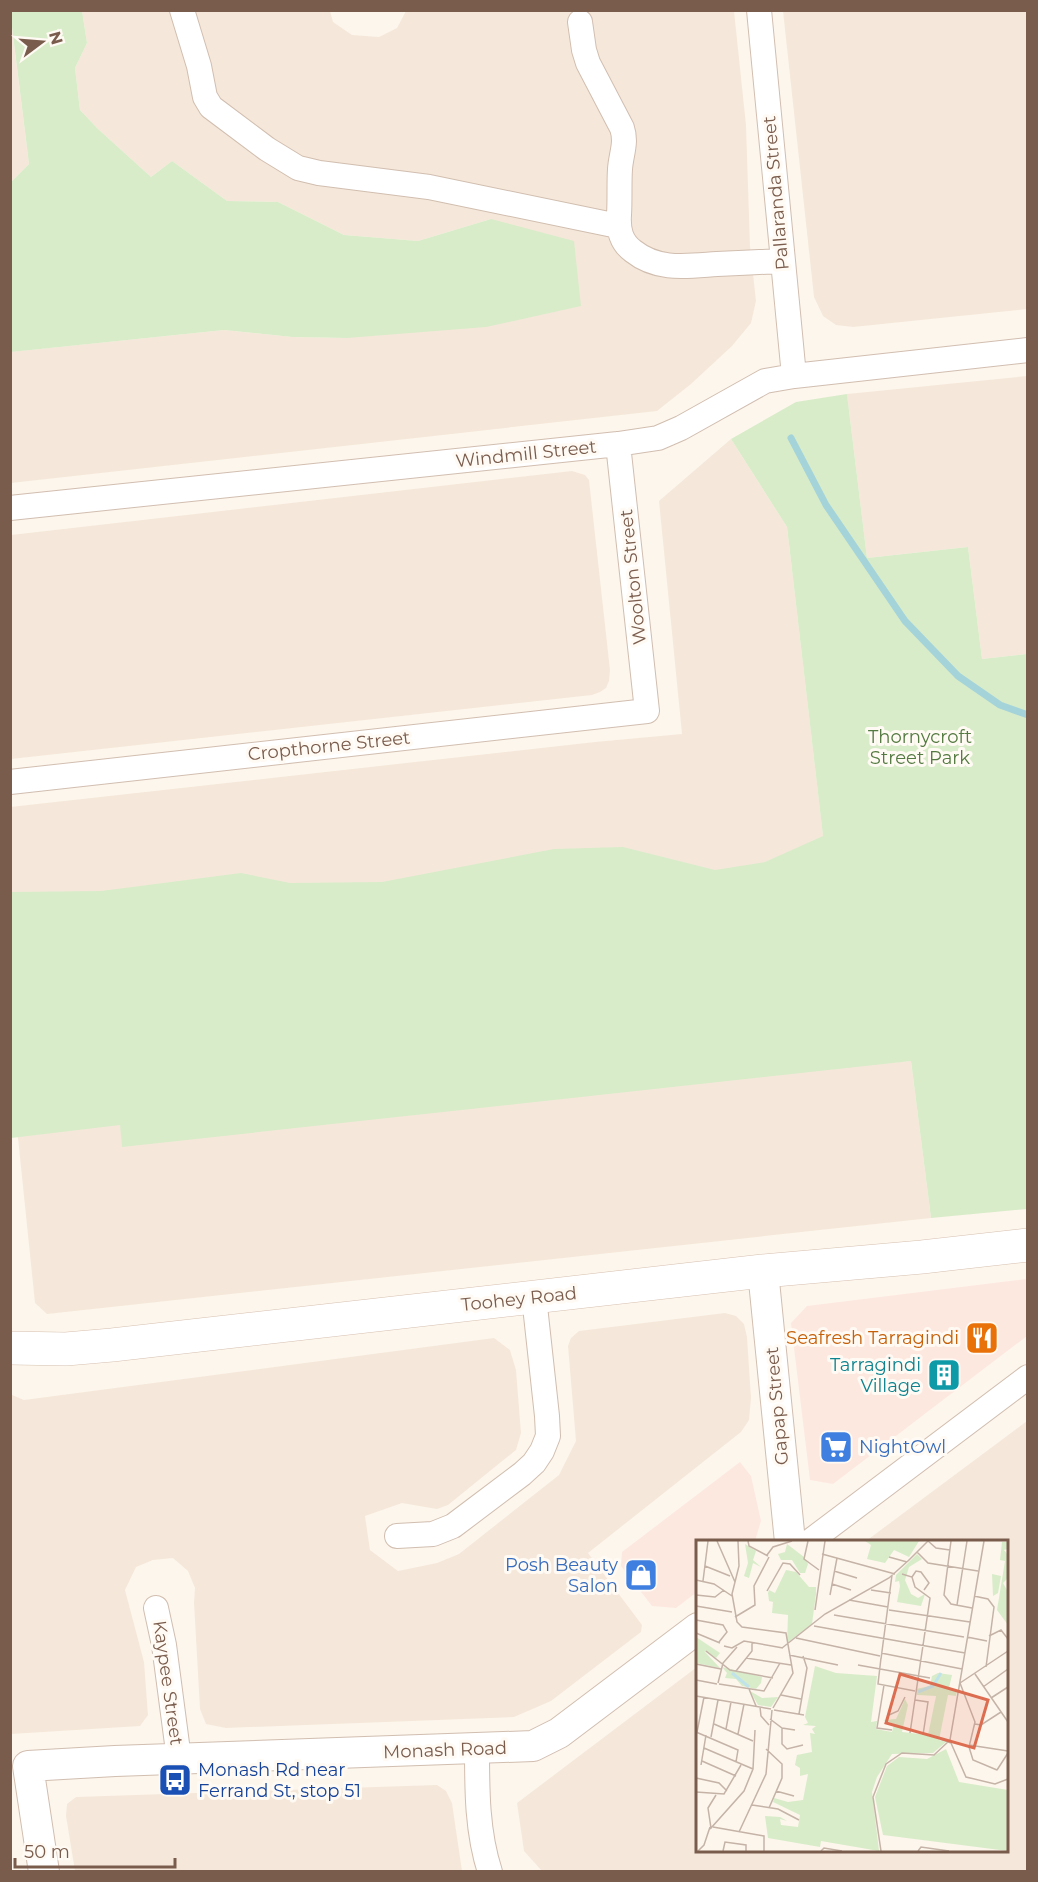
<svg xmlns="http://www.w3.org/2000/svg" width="1038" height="1882" font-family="Montserrat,sans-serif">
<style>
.residential{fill:#f5e8da}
.commercial{fill:#fde8e0}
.green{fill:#d8ecc9}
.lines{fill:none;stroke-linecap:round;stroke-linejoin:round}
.stream{stroke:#a5d3da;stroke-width:7}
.minor-casing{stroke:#d1beb0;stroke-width:26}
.tertiary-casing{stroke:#d1beb0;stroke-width:32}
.secondary-casing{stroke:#d6c0b0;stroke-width:34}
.minor{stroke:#fff;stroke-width:24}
.tertiary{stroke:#fff;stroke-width:30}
.secondary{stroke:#fff;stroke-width:33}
.labels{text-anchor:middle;stroke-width:6;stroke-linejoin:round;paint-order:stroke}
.street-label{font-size:18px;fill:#7a5c4d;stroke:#fffaf3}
.park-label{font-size:18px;fill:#537a41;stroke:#fffaf3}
.food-label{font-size:18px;fill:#c56008;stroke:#fffaf3;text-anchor:end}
.culture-label{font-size:18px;fill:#0d838f;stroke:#fffaf3;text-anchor:end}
.shop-label{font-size:18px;fill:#366cbe;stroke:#fffaf3;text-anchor:start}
.transit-label{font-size:18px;fill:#164399;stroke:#fffaf3;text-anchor:start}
.inset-river{fill:none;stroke:#bfe3e8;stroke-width:3}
.inset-road{fill:none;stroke:#c5b3a7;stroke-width:1.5}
.view{fill:#dc6d51;fill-opacity:0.15;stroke:#dc6d51;stroke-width:3}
.inset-edge{fill:none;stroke:#7a5c4d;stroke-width:3}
</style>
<rect width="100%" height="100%" fill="#fdf6ec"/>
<!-- residential -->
<path class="residential" d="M82 11H330L333 22 352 35 379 37 397 28 406 11H734L746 125 750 246 756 301 751 323 732 346 691 384 657 411 11 483 10 352 224 330 292 337 347 338 491 219 418 241 344 235 278 202 227 201 172 161 151 177 98 129 80 110 75 68 87 43Z
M783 11H1027V309L853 327 836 325 823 316 814 297Z
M10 12 29 164 11 182H10Z
M1027 376V654L982 659 968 547 867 558 847 394Z
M731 439 787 527 850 1066 911 1061 931 1218 47 1314 35 1303 11 1070 10 807 595 742 682 734 659 501Z
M572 471 585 475 589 480 610 670 609 681 606 688 600 692 592 695 11 759V535Z
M725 1313 736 1316 744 1324 747 1337 751 1398 749 1420 741 1432 588 1553 642 1625 641 1632 551 1701 514 1717 226 1728 206 1724 200 1709 194 1603 195 1588 188 1571 173 1558 153 1560 136 1567 125 1590 144 1662 148 1715 140 1726 11 1734 12 1395 24 1400 494 1338 510 1350 516 1370 521 1433 516 1450 448 1505 437 1509 402 1503 365 1516 370 1550 398 1571 437 1563 459 1554 559 1475 576 1441 568 1346 571 1338 579 1331Z
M1027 1421V1871H542L524 1851 517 1803 697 1667 698 1850H1006V1542L866 1541Z
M437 1785 446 1791 452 1803 462 1871H75L66 1816 67 1804 76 1797Z"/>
<!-- commercial -->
<path class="commercial" d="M1027 1279V1336L833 1484 810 1480 791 1323 807 1306Z
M740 1462 751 1476 761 1521 755 1541 698 1542 697 1592 676 1608 652 1606 621 1566 622 1552Z"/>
<!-- green -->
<path class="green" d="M10 11H82L87 43 75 68 80 110 98 129 151 177 172 161 227 201 278 202 344 235 418 241 491 219 574 241 581 306 486 327 347 338 292 337 224 330 11 352V182L29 164Z
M847 394 867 558 968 547 982 659 1027 654V1209L931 1218 911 1061 122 1147 120 1125 11 1138V892L101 891 241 873 290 883 382 882 554 849 623 847 715 870 765 862 823 836 787 527 731 439 796 402Z"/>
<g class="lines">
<!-- stream -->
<path class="stream" d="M791 438 826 505 905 621 958 676 1000 705 1028 715"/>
<!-- minor casing -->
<g class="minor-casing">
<path id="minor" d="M182 10 199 66 205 97 211 107 267 149 298 168 319 173 429 187 618 226
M759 10 794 376
M580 22 584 50 588 63 622 128C627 143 621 154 620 169 619 184 620 199 619 215 618 230 621 242 633 251 658 271 687 266 717 264 739 263 760 262 782 261
M10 508 618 444 658 438 681 428 765 381 794 376 1028 350
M10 782 647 711 618 444
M397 1536 433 1534 453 1526 522 1474 534 1463 542 1451 548 1436 547 1416 534 1297
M809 1542 1028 1377
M156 1608 164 1645 179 1759
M477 1749C477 1790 477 1832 490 1872"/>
</g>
<!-- tertiary casing -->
<g class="tertiary-casing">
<path id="tertiary" d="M763 1271 790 1542
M44 1872 28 1766 115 1761 533 1746 559 1733 698 1628"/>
</g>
<!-- secondary casing -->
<g class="secondary-casing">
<path id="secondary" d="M10 1348 66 1349 112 1345 763 1271 922 1257 1028 1245"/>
</g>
<!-- minor -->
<use href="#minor" class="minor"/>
<!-- tertiary -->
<use href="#tertiary" class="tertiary"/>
<!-- secondary -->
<use href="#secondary" class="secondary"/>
</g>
<!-- icons -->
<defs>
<g id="restaurant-square" transform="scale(1.725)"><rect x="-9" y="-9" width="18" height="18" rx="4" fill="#e8710a" stroke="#fffaf3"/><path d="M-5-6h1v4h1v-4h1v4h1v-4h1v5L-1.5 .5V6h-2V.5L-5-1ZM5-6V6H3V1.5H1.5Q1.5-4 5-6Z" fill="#fff"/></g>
<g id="building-square" transform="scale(1.725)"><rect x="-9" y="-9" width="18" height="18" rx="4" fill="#0f9aa8" stroke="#fffaf3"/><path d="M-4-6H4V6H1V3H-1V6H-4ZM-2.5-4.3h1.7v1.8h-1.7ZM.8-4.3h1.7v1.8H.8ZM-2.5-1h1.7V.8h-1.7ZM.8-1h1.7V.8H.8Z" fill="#fff"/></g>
<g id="supermarket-square" transform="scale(1.725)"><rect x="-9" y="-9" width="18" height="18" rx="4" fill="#3f7fe0" stroke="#fffaf3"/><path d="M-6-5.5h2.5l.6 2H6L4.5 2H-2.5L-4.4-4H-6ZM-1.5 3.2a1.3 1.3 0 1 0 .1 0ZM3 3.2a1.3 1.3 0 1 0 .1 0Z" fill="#fff"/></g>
<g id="shop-square" transform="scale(1.725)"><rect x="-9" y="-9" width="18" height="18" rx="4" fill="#3f7fe0" stroke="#fffaf3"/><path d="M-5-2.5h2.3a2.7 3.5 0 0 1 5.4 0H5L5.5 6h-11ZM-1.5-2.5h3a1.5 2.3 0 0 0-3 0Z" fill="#fff"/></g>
<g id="bus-square" transform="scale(1.725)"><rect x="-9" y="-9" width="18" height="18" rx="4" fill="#1a4fb4" stroke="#fffaf3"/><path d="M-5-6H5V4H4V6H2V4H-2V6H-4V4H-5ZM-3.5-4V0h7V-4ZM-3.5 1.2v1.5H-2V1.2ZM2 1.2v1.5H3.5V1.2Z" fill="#fff"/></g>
</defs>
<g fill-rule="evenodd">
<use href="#restaurant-square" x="982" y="1338"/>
<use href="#building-square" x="944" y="1375"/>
<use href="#supermarket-square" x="836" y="1447"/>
<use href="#shop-square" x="641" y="1575"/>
<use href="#bus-square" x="175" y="1780"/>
</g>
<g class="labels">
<!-- street labels -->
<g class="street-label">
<text transform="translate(776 193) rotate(-95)" y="6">Pallaranda Street</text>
<text transform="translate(526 454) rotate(-6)" y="6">Windmill Street</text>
<text transform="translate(633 577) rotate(-96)" y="6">Woolton Street</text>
<text transform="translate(329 746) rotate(-6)" y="6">Cropthorne Street</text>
<text transform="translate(519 1299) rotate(-6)" y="6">Toohey Road</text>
<text transform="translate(777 1406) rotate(-95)" y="6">Gapap Street</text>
<text transform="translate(168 1683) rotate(82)" y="6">Kaypee Street</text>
<text transform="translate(445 1750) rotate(-2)" y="6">Monash Road</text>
</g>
<!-- park labels -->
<g class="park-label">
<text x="920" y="743">Thornycroft<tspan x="920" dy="21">Street Park</tspan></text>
</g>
<!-- food labels -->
<g class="food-label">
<text x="959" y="1344">Seafresh Tarragindi</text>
</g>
<!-- culture labels -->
<g class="culture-label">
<text x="921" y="1371">Tarragindi<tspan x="921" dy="21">Village</tspan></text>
</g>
<!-- shop labels -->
<g class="shop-label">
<text x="859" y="1453">NightOwl</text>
<text x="618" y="1571" text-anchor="end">Posh Beauty<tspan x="618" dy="21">Salon</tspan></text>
</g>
<!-- transit labels -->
<g class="transit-label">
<text x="198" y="1776">Monash Rd near<tspan x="198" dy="21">Ferrand St, stop 51</tspan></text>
</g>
</g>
<!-- overview -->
<g transform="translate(696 1540)">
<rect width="312" height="312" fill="#fdf6ec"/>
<path d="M169 1H223L213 17 198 10 189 23 171 19 175 5ZM306 2H312V9L308 10 312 15V38L307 43 312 52V85L301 70 309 21 304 20ZM49 4 60 11 57 20 65 27 57 23 53 38 48 36 52 23ZM91 4 108 17 112 24 109 33H104L96 20H85L82 14 89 12ZM221 14 226 19 213 27 209 40 215 54 222 58 229 54 225 66 201 62 204 46 203 41 199 42 200 35ZM90 30 100 32 113 47H120V54L116 84 91 103 92 75 76 73 77 62 73 61 72 53 73 50 79 53ZM296 34 305 36 302 53 297 56ZM0 97 24 113 20 118 8 111 24 128 0 123ZM119 126 140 133 181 136 175 182 181 181 180 189 196 192 198 184 187 180 200 179 209 159 212 165 206 192 232 195 240 156 221 155 220 149 234 146 236 136 242 133 256 135 253 148 261 150 260 156 252 155 243 200 250 202 237 213 196 214 181 237 176 252 183 311 125 301 124 307 72 298 69 276 84 277 91 281 84 279 85 285 102 287 104 275 77 262 78 258 92 262 107 260 112 234 104 236V228L99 225 101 215 116 212 114 193 119 194 116 189 120 186 107 185 117 181 112 183 109 177ZM26 127 66 137 65 143 60 149 46 146 40 139 29 138 31 133ZM54 151 66 158 82 157 75 167 62 165ZM250 209 263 242 312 250V311L187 295 179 257 191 226 203 217 231 219Z" fill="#d8ecc9"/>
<path class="inset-river" d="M36 133 53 147M222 152 237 146 245 133"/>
<path class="inset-road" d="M21 1 39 42M42 1 43 26 36 54 41 82 46 87 90 93 97 133 77 168M52 1 53 6 72 16M112 1 108 19 123 30M232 1 240 8 254 10M255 1 248 55 255 64 276 68M221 12 232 23 282 31M126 14 199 34M71 15 77 7 96 1M193 17 211 22M212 21 232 1M9 26 34 36M138 31 161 38M206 34 216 37 219 47 234 58 214 193M216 37 220 31 225 32 233 43 228 50M0 40 18 44 36 56M7 41 12 1M136 44 155 50M175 50 195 53M71 51 87 23 94 24 104 35M0 55 19 57 28 50M134 55 141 18M278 56 292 59 298 67 290 127M153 60 192 67M261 65 271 1M0 66 36 72M119 70 129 1M193 70 274 82M138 75 268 97M39 77 59 65 58 46 73 17M0 80 27 85 31 92 23 102M118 86 269 113M0 93 24 103M293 96 305 90 312 99M271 97 291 101M100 98 184 116M28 106 36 108 48 101 87 108M86 108 129 74 193 38 213 20M10 111 34 130 77 138M185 113 266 129M93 115 142 125M50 118 95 125M185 118 182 144 219 151M185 119 196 35M0 124 25 129M162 125 234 138M40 131 56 111V102M279 134 312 182M0 140 21 144M22 143 27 123 41 107M264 143 279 182 273 207 277 220 301 230M264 143 312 111M23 144 68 151 84 123M188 145 181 188 196 190M287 147 312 129M53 149 60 166M85 155 105 159M0 156 75 169M295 158 312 147M219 160 232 162 227 195M64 167 65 176 73 185M78 170 108 175M103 174 111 128 107 116M193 175 202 171 209 157M74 179 86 188 99 190M18 184 57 201M279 184 285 185 305 172M86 188V204L91 209 107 205M30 189 35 162M0 192 42 210 40 222M1 192 8 157M42 194 48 164M15 197 22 160M244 199 255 203 270 237 299 244 312 239M273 205 312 211M8 208 57 229M70 209 86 224V238L73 268M6 221 40 236M5 225 10 195M301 230 312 213M0 238 23 243 31 251M80 251 98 256M0 252 28 254 45 225M20 255 12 268 15 288 48 251 57 229 59 190M56 265 82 269 103 280M17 287 68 296V311M43 292 70 234 76 170M2 311 8 305 14 287M27 311 29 302 50 305V311M125 311 128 308 146 311M185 311 177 257 190 224 206 213 238 215 254 200 288 1M222 311 225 307 253 311"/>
<path class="view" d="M204 134 292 160 278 208 190 183Z"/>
<rect width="312" height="312" class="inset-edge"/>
</g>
<!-- border -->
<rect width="1038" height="1882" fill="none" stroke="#7a5c4d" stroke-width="24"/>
<!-- north arrow -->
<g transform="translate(42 42) rotate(74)" stroke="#fffaf3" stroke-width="4.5" paint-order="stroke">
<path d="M0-4.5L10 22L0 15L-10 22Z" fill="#7a5c4d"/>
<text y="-9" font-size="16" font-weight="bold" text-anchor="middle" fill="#7a5c4d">N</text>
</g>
<!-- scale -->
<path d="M15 1858v9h160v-9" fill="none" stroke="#7a5c4d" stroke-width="3"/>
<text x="24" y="1858" font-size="18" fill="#7a5c4d" stroke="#fffaf3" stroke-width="4.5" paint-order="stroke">50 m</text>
</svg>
